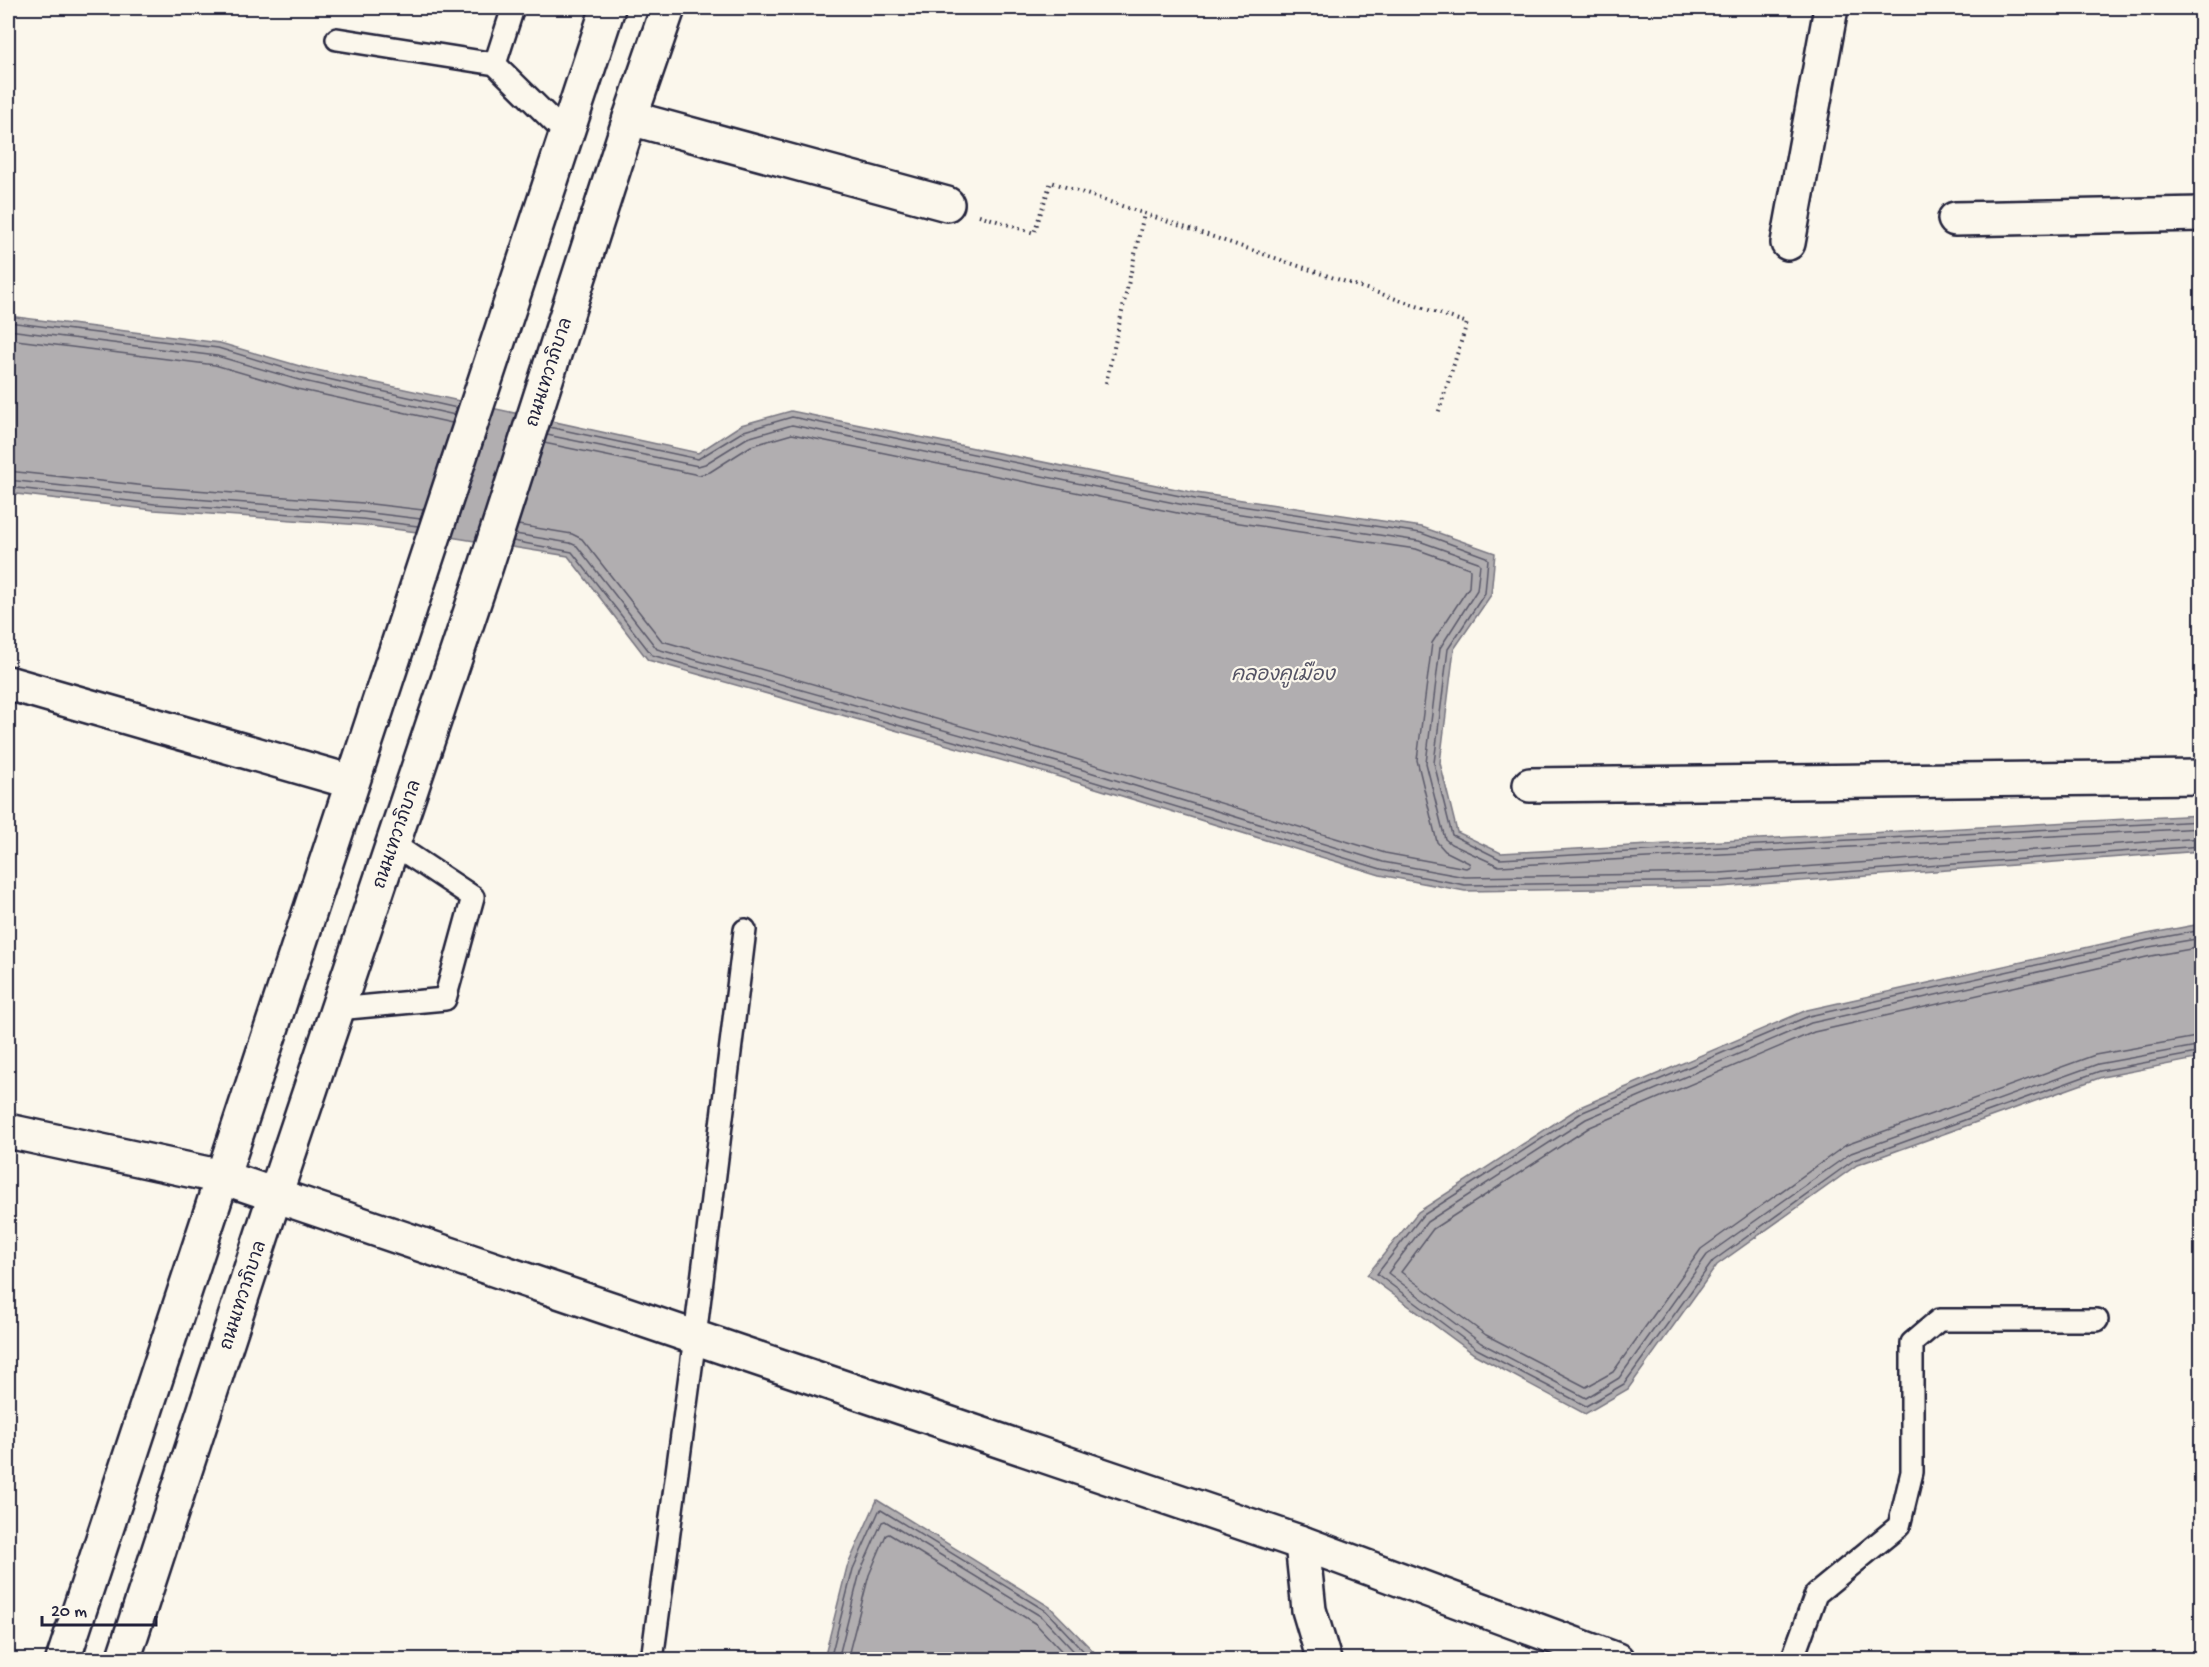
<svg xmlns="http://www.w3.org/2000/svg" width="2209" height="1667" font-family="'Gochi Hand','Playpen Sans Thai',sans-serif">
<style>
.water{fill:#b1aeb0;stroke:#787681;stroke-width:1.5}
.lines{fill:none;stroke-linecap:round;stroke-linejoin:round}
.shore{stroke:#5b5a6a;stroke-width:1.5}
.lane-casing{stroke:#22223b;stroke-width:26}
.street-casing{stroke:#22223b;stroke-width:38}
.secondary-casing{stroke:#22223b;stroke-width:38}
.primary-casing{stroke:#22223b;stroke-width:38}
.path{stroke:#22223b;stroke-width:4;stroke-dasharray:1.5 4.5;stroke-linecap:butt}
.lane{stroke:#fbf7ec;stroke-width:21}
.street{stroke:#fbf7ec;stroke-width:33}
.secondary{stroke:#fbf7ec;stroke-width:33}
.primary{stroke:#fbf7ec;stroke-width:33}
.labels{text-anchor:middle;stroke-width:4.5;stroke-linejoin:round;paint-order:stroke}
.street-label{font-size:18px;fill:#22223b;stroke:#fbf7ec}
.water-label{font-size:20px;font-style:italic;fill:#545364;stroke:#fbf7ec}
</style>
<rect width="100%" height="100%" fill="#fbf7ec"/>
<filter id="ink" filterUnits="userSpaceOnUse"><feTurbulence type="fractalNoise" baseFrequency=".0167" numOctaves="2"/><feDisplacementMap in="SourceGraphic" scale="12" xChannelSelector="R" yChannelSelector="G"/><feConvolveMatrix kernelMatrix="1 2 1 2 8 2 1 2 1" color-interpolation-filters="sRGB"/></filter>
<g filter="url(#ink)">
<!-- water -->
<path class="water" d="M8 316 220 343 303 367 698 453 741 425 791 411 1196 493 1422 527 1495 553 1491 595 1454 649 1440 763 1457 832 1501 853 2201 815V851L1721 887 1465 891 1380 875 1053 775 648 660 568 556 425 533 362 525 154 510 8 493Z
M2201 924V1058L2102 1077 1857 1165 1717 1265 1628 1389 1585 1414 1474 1354 1367 1275 1418 1212 1580 1107 1807 1010 2147 934Z
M877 1500 1050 1607 1101 1659H824L847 1567Z"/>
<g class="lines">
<!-- shore -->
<path class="shore" d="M8 322 218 348 301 373 457 408
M8 330 217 356 299 380 455 415
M8 339 215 365 297 389 452 423
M549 427 698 459 744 431 792 417 1195 499 1421 533 1486 557 1488 559 1485 593 1448 649 1434 763 1452 835 1500 859 2202 821
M547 435 698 466 705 464 747 438 792 425 1194 507 1419 541 1478 562 1480 564 1477 590 1440 648 1426 763 1445 839 1451 844 1499 866 2202 828
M8 471 156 487 363 503 423 510
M8 480 155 496 363 512 421 519
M8 487 155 504 362 519 418 526
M518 525 572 534 582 539 662 641 1059 754 1385 853 1466 868 1470 866 1469 863 1445 851 1437 842 1417 760 1432 643 1469 587 1470 570 1469 568 1416 549 1192 516 792 434 751 446 710 472 699 475 544 443
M515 534 570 543 577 546 657 649 1057 762 1383 862 1465 877 1720 873 2202 838
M513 541 572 552 652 655 1055 770 1381 869 1465 885 1720 881 2202 846
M2202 930 2148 940 1809 1016 1583 1112 1422 1216 1377 1274 1477 1349 1586 1406 1624 1384 1713 1261 1854 1160 2100 1071 2202 1052
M2202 938 2149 947 1811 1023 1586 1119 1427 1222 1388 1273 1481 1343 1586 1398 1619 1378 1707 1255 1851 1153 2098 1064 2202 1045
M2202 947 2151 956 1814 1032 1590 1127 1433 1229 1401 1272 1486 1335 1586 1387 1613 1372 1701 1249 1846 1145 2095 1055 2202 1036
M830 1660 853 1569 879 1511 881 1510 1046 1611 1092 1660
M838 1660 860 1572 882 1522 885 1521 1042 1617 1082 1660
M847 1660 869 1575 886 1535 889 1534 1036 1624 1070 1660"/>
<!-- lane casing -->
<g class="lane-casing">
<path id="lane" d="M513 8 495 64 566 134
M337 39 495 64
M337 1009 445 999 473 897 393 844
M652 1660 695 1337 745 930
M1792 1660 1816 1594 1899 1526 1912 1472V1343L1939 1320H2097"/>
</g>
<!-- street casing -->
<g class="street-casing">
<path id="street" d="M630 118 947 204
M1955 219 2202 214
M1788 243 1831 8
M8 683 352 782
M1530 785 2202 777
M1302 1543 1309 1610 1324 1660"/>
</g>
<!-- secondary casing -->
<g class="secondary-casing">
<path id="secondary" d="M8 1131 222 1177
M275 1195 1302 1543 1617 1660"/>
</g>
<!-- primary casing -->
<g class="primary-casing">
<path id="primary" d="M222 1177 275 1195
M63 1660 608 8
M123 1660 275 1195 486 566 630 118 668 8"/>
</g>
<!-- path -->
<path class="path" d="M979 215 1034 233 1051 182 1467 323 1438 414
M1106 383 1144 214"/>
<!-- lane -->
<use href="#lane" class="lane"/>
<!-- street -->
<use href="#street" class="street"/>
<!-- secondary -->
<use href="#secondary" class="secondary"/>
<!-- primary -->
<use href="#primary" class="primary"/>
</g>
</g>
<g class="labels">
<!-- street labels -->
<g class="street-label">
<text transform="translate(548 372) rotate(-72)" y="6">ถนนเทวาภิบาล</text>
<text transform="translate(396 834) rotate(-71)" y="6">ถนนเทวาภิบาล</text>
<text transform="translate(242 1295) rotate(-72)" y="6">ถนนเทวาภิบาล</text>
</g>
<!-- water labels -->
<g class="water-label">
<text x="1283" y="680">คลองคูเมือง</text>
</g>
</g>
<!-- margin -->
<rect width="2209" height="1667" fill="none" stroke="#fbf7ec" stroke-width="30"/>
<rect x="15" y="15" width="2179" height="1637" fill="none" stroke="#22223b" stroke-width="2" filter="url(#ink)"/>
<!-- scale -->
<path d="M42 1616v9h114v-9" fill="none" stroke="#22223b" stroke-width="3"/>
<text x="51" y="1616" font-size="18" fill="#22223b" stroke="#fbf7ec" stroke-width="4.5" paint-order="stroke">20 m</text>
</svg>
